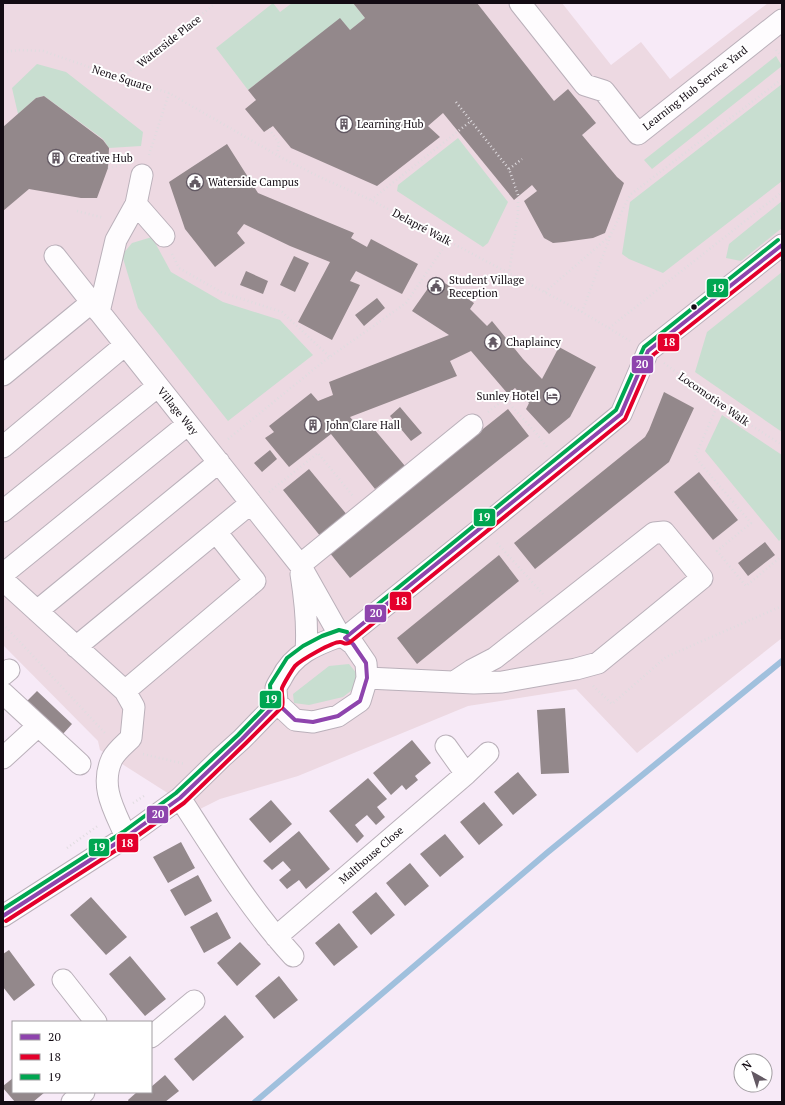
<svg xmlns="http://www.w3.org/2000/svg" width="785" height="1105" font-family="'PT Serif',serif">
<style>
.education{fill:#edd9e2}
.green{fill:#c8ded0}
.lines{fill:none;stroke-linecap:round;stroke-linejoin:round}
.stream{stroke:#a0c0dd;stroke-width:6}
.building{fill:#93888b}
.minor-casing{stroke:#bab0ba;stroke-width:23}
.path{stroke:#e0dce0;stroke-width:2.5;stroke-dasharray:1 3;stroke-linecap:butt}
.minor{stroke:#fefcfe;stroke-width:21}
.bus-1-casing{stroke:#fff;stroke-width:7}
.bus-2-casing{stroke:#fff;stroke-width:7}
.bus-3-casing{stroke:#fff;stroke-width:7}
.bus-1{stroke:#8e44ad;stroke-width:4}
.bus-2{stroke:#e4002b;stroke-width:4}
.bus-3{stroke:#00a651;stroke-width:4}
.bus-dot{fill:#130b13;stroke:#fff;stroke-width:1.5}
.labels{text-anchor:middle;stroke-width:4;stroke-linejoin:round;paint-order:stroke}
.street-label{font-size:11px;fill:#130b13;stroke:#fff}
.poi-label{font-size:11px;fill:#130b13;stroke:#fff;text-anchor:start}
.line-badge{stroke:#fff;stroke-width:1.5}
.badge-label{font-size:11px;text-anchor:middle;font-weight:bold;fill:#fff}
</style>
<rect width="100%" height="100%" fill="#f7eaf7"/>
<!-- education -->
<path class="education" d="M3 3H562L611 65 641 42 670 79 768 3H782V638L637 753 576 689 468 706 298 776 220 799 196 811 100 750 98 741 3 645Z"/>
<!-- green -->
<path class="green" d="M273 3 280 12 292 3H353L365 18 350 30 340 19 248 90 216 48Z
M776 56 782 66 652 169 644 160Z
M37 64 66 72 143 132 141 146 109 148 103 139 44 96 36 98 18 114 12 88Z
M782 84V181L663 273 629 259 622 254 630 202Z
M458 138 508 202 488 243 483 247 397 191 398 185Z
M782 201V228L741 261 726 258 729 244Z
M152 237 171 272 223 302 280 320 313 355 228 421 138 308 122 255 132 243Z
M782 272V432L695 372 707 332Z
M722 415 782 455V538L779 541 705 451Z
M349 664 358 675 356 687 343 697 309 705 294 703 293 694 329 666Z"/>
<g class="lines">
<!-- stream -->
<path class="stream" d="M255 1102 548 852 782 661"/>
</g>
<!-- building -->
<path class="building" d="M353 3H477L554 101 568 89 596 123 582 135 617 177 624 183 605 233 593 238 564 242 553 243 544 238 524 201 537 191 532 185 514 200 443 113 428 126 440 137 377 186 291 148 273 126 264 132 245 109 256 100 248 90 340 18 350 30 365 18Z
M44 96 103 140 109 148 108 168 97 198H81L29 189 3 211V127L36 98Z
M227 144 258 193 354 233 351 238 367 247 371 239 418 264 402 294 356 271 350 281 360 285 332 340 298 322 330 262 290 246 244 224 237 233 245 243 215 267 185 229 169 182Z
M294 256 309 263 295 292 280 285Z
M246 271 268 281 263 294 240 285Z
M436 277 474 303 470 309 487 326 492 321 523 359 542 379 559 347 596 367 570 417 549 434 526 409 529 403 515 388 508 394 471 351 450 361 457 376 350 417 361 430 369 423 405 466 375 489 331 434 289 467 265 438 274 432 269 426 311 393 318 401 333 395 329 382 449 335 412 311Z
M377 298 385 308 364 326 355 315Z
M664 392 694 408 669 462 535 569 514 543 645 437 649 430Z
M400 407 422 433 411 441 390 416Z
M508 409 529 436 350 578 329 552Z
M270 450 277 459 262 472 254 463Z
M309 469 348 516 321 537 283 490Z
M699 472 738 520 713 540 674 492Z
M765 542 775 555 748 576 738 563Z
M499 555 519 581 417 664 397 638Z
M37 691 72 724 62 735 27 701Z
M565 708 569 773 541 774 537 710Z
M412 740 431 763 415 776 418 780 406 790 402 785 391 795 373 773Z
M518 772 537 795 513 815 494 792Z
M368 778 387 799 377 807 385 817 376 825 367 815 355 825 364 836 357 843 329 811Z
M271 800 292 824 270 843 249 819Z
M484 802 503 825 479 845 460 822Z
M299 831 330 869 306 889 299 880 287 889 279 880 291 870 283 861 272 870 263 861Z
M445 834 464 857 440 877 420 854Z
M181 842 195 868 168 883 153 857Z
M410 863 429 886 405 906 386 883Z
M198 875 212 901 185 916 170 890Z
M376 892 395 915 371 935 352 912Z
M91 897 127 937 106 955 70 915Z
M217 912 231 938 204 953 190 927Z
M339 923 358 947 334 966 315 943Z
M240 942 261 964 237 986 217 963Z
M9 950 35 985 14 1001 3 987V954Z
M130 956 166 999 145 1016 109 974Z
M279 976 298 1000 274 1019 255 996Z
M225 1015 244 1037 193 1081 174 1059Z
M165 1075 179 1091 165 1102H129L128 1100 137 1092H151V1087Z
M13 1078V1092H45L33 1102H15L3 1088V1086Z"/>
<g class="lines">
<!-- minor casing -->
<g class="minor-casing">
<path id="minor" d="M520 3 585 85 604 91 638 134 782 20
M136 204 164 236
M55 256 300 565 340 636
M99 312 116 240 136 204 142 175
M3 375 92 302
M3 447 125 345
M3 511 158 386
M300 565 472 425
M3 574 188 424
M301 574C305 599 308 625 306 651
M3 580 125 691 134 707 131 738C125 744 116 751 112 759 99 787 115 811 126 837
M37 611 219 462
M340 636 345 638 353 644 366 663 367 678 360 701 338 716 313 722 295 720 277 703C277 699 276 692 276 688 277 685 279 682 281 679 293 654 315 645 340 636Z
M345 638 483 527 621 414 648 351 782 245
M76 647 251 503
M3 675 9 670
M367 678 474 683 502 682 576 669 598 663 702 578 664 532 654 533 495 658 472 670 454 682
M125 691 255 581 216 532
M3 693 80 764
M446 746 466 774
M3 758 38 726
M180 798C215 852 249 908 293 956
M3 916 126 837 180 798 222 757 242 739 277 703
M276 937 466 774 488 753
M63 980 96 1022
M151 1037 194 1001
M72 1102 84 1092"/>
</g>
<!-- path -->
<path class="path" d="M776 50 782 57
M3 52 20 50 43 51 121 78 169 93 282 158 324 179 371 200 582 312 630 341
M121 78 216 3
M456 102 509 169 518 195V214L509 273
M269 129 279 143 277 154
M149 155 169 93
M108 168 125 164
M509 169 522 159
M371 200 471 121
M77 211 104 218
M172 254 179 268 221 292 282 312 330 357
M545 292 611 235
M582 312 611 234 630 195 782 79
M609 328 782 192
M664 363 718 404 782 445
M718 404 695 457 751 523 717 551 746 586 782 556
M488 412 505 399 536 433 547 447
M228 439 324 361 406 303 448 241
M269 492 318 453 353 496
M497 543 543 594
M3 624 105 733
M593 686 612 704 666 657 782 606
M143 754 185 764
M133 803 144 796
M67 848 99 825"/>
<!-- minor -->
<use href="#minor" class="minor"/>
<!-- bus-1 casing -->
<g class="bus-1-casing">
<path id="bus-1" d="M3 916 126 837 180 798 242 739 277 703 295 720 313 722 338 716 360 701 367 678 366 663 353 644 345 638 621 414 648 351 782 245"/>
</g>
<!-- bus-2 casing -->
<g class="bus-2-casing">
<path id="bus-2" d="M6 921 129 842 184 803 246 743 282 707C284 701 281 694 282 688 284 683 292 670 295 666 301 660 332 642 340 642 344 642 344 645 349 643L625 419 653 355 782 253"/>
</g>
<!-- bus-3 casing -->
<g class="bus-3-casing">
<path id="bus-3" d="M378 604 616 410 644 347 778 240
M3 909 123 832 176 793 238 735 271 701 270 685 287 658 303 646 322 636 339 630 347 632"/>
</g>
<!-- bus-1 -->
<use href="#bus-1" class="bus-1"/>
<!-- bus-2 -->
<use href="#bus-2" class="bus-2"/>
<!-- bus-3 -->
<use href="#bus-3" class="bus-3"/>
</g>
<!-- icons -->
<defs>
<g id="building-ring" transform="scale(0.9)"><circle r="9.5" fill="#fff" stroke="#635963" stroke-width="1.5"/><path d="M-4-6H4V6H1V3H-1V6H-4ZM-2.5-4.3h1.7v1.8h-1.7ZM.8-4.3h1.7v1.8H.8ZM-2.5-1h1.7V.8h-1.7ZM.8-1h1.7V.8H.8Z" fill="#635963"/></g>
<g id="civic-ring" transform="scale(0.9)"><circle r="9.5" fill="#fff" stroke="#635963" stroke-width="1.5"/><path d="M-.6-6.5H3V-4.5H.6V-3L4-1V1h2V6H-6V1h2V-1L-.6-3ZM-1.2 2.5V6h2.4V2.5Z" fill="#635963"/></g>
<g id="temple-ring" transform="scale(0.9)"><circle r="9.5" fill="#fff" stroke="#635963" stroke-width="1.5"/><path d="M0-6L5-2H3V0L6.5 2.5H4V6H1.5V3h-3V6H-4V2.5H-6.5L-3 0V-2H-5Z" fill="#635963"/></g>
<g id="hotel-ring" transform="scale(0.9)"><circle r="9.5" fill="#fff" stroke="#635963" stroke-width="1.5"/><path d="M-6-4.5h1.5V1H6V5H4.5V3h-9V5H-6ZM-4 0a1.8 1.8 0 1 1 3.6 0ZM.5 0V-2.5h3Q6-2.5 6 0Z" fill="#635963"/></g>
</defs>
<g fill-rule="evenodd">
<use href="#building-ring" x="344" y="124"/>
<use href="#building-ring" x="56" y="158"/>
<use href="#civic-ring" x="195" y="182"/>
<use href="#civic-ring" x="436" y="286"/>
<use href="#temple-ring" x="493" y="342"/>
<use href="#hotel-ring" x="552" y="396"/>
<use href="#building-ring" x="313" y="425"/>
</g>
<!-- markers -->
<circle class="bus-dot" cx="694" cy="307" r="3.5"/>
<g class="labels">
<!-- street labels -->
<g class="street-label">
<text transform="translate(169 41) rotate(-38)" y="4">Waterside Place</text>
<text transform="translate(122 78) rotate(18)" y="4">Nene Square</text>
<text transform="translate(695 88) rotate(-38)" y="4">Learning Hub Service Yard</text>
<text transform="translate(422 227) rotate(28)" y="4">Delapré Walk</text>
<text transform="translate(714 399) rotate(35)" y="4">Locomotive Walk</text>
<text transform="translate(178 411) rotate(51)" y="4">Village Way</text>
<text transform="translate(371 855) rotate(-41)" y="4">Malthouse Close</text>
</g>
<!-- poi labels -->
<g class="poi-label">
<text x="357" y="128">Learning Hub</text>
<text x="69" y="162">Creative Hub</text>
<text x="208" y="186">Waterside Campus</text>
<text x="449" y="284">Student Village<tspan x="449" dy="13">Reception</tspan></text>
<text x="506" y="346">Chaplaincy</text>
<text x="539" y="400" text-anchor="end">Sunley Hotel</text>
<text x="326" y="429">John Clare Hall</text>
</g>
</g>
<g class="line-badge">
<rect x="706" y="278" width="23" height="20" rx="4" fill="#00a651"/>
<rect x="657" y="333" width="23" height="19" rx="4" fill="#e4002b"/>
<rect x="631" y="355" width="23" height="19" rx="4" fill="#8e44ad"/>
<rect x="473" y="508" width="23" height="19" rx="4" fill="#00a651"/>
<rect x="389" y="591" width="23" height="20" rx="4" fill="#e4002b"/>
<rect x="364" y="604" width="23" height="19" rx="4" fill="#8e44ad"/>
<rect x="259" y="690" width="23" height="19" rx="4" fill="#00a651"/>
<rect x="146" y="805" width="23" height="19" rx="4" fill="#8e44ad"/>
<rect x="116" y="833" width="23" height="20" rx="4" fill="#e4002b"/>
<rect x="88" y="838" width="22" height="19" rx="4" fill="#00a651"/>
</g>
<g class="badge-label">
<text x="718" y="292">19</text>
<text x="669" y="346">18</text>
<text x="642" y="368">20</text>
<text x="484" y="521">19</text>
<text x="401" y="605">18</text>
<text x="376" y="617">20</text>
<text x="271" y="703">19</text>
<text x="158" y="818">20</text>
<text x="127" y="847">18</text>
<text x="99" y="851">19</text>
</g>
<!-- border -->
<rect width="785" height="1105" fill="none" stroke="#130b13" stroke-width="8"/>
<!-- legend -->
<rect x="12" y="1021" width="140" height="72" fill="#ffffff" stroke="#a19da1"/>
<rect x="20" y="1034" width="20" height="6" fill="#8e44ad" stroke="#a19da1"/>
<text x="48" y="1041" font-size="12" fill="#130b13">20</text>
<rect x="20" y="1054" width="20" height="6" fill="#e4002b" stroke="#a19da1"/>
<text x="48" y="1061" font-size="12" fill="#130b13">18</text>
<rect x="20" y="1074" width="20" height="6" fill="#00a651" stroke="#a19da1"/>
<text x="48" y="1081" font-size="12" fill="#130b13">19</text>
<!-- north arrow -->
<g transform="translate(753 1073) rotate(321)"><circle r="19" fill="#ffffff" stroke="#a19da1"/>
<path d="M0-3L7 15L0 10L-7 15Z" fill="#635963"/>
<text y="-6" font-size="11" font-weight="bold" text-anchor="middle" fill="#130b13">N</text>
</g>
</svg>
